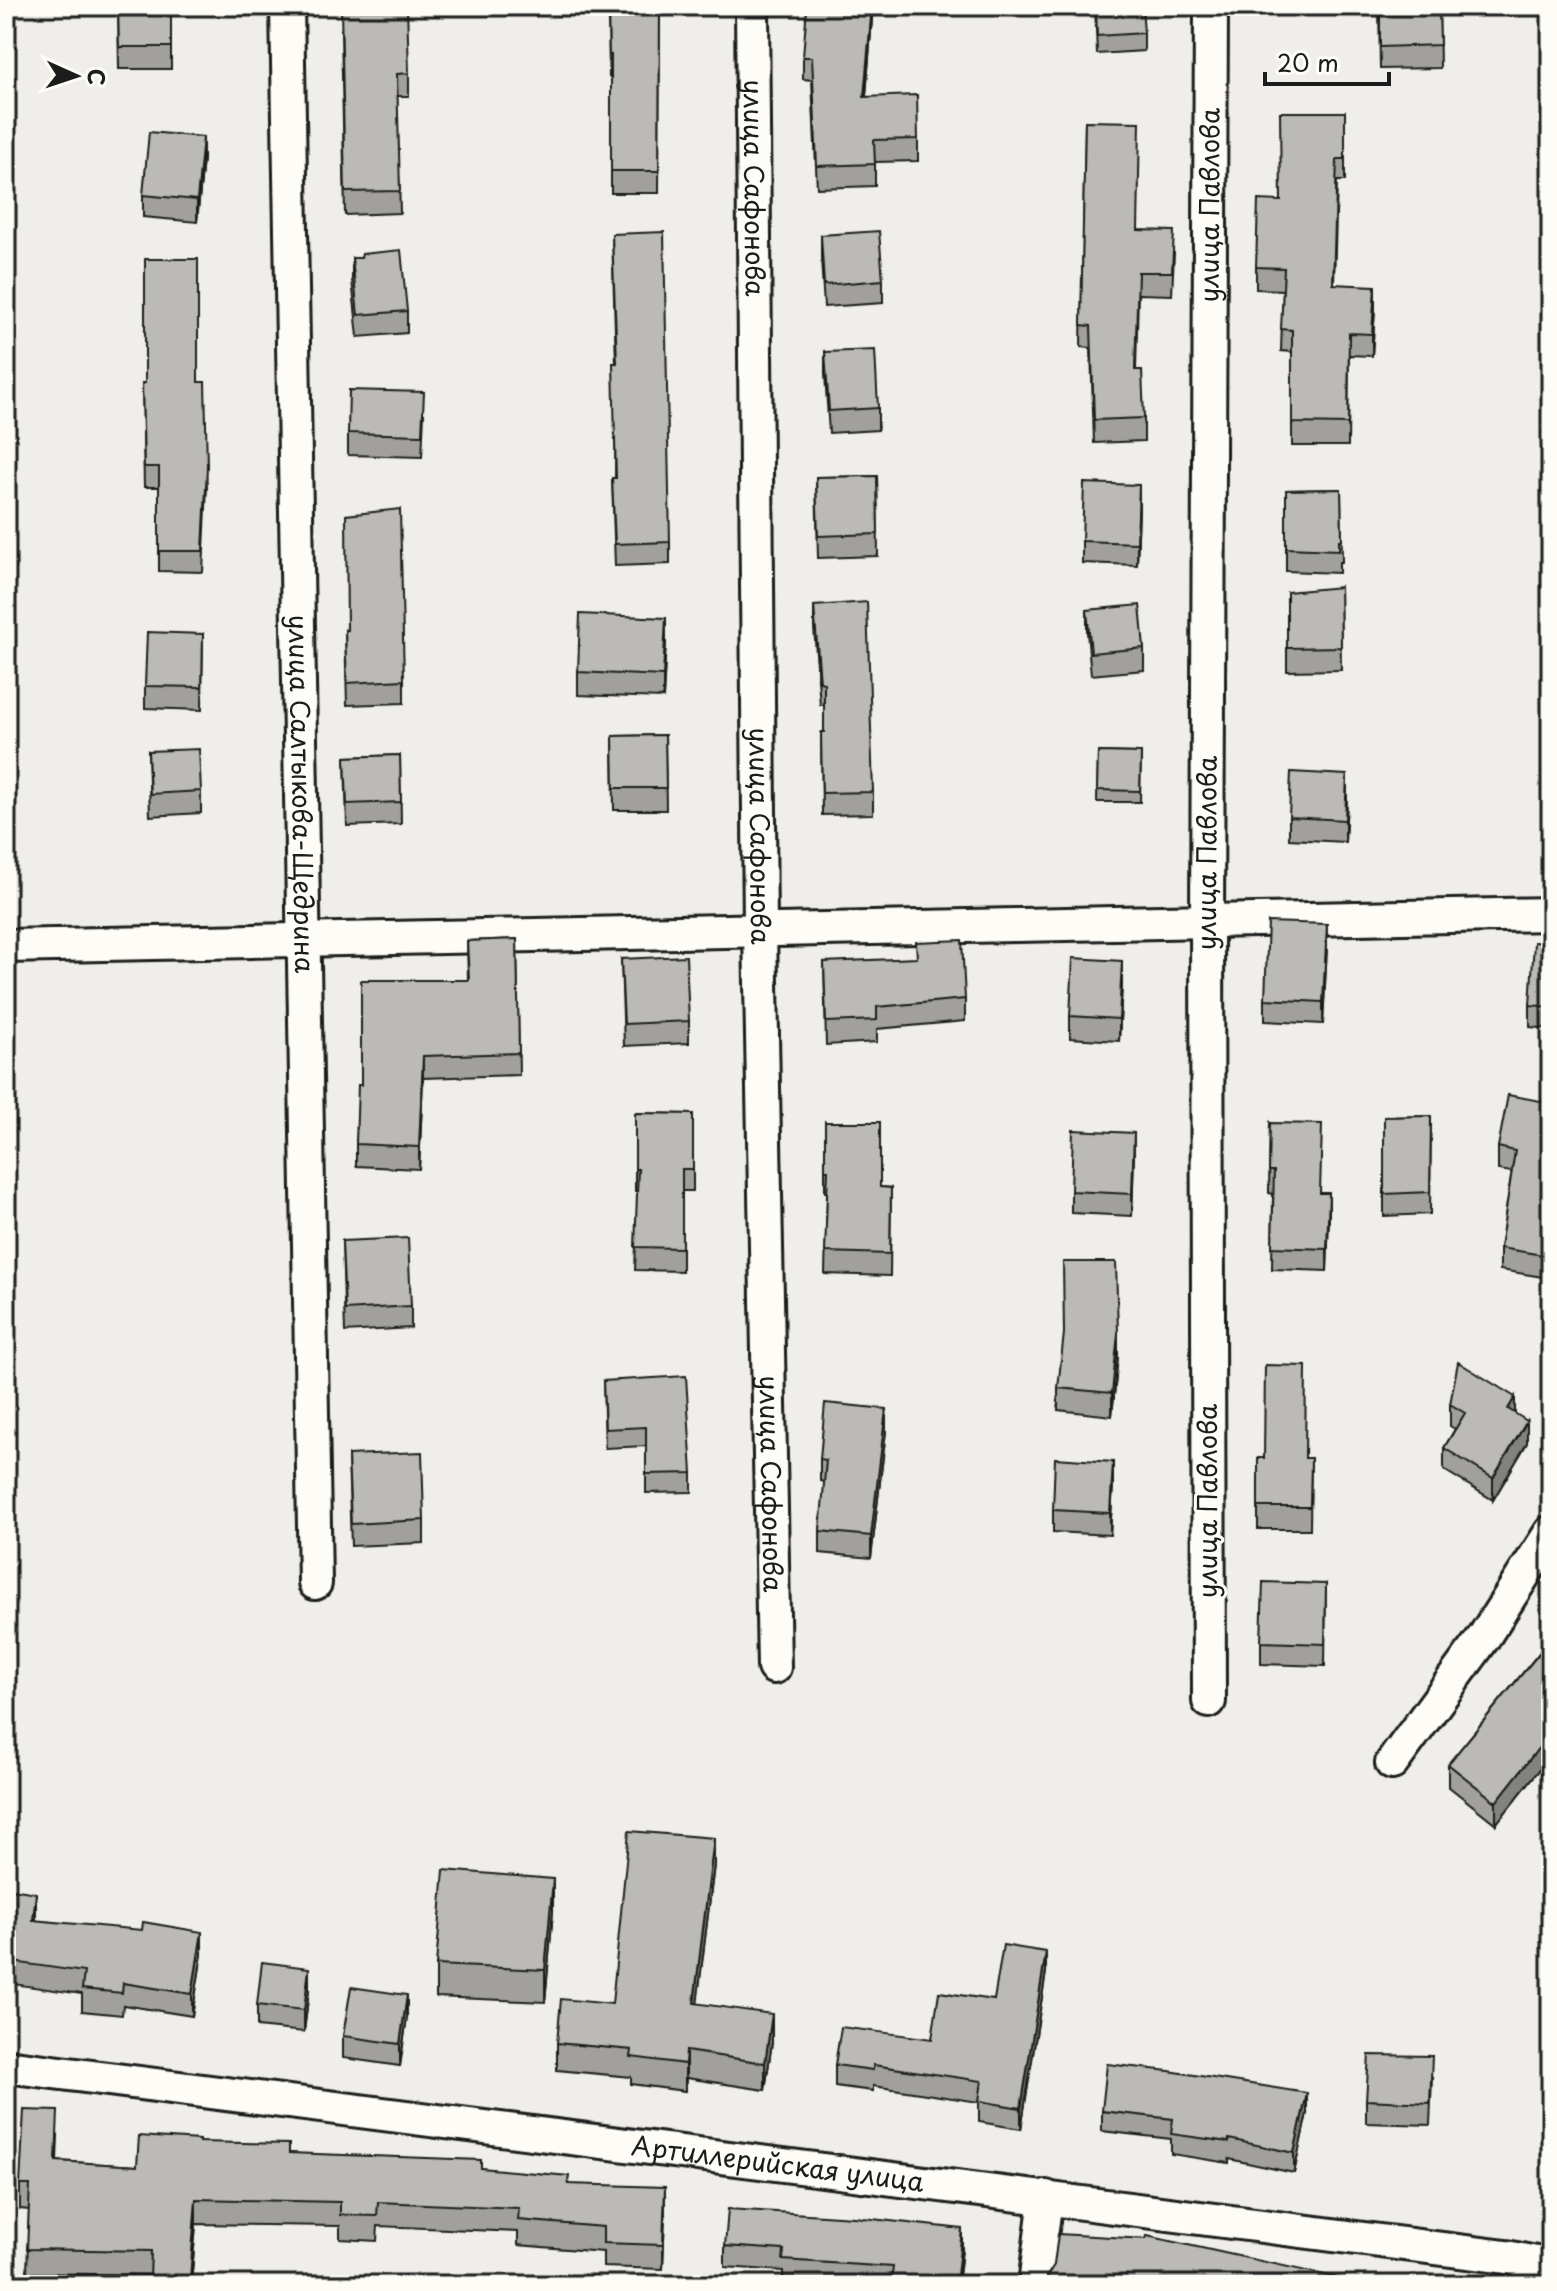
<svg xmlns="http://www.w3.org/2000/svg" width="1557" height="2291" font-family="'Playpen Sans',sans-serif">
<style>
.lines{fill:none;stroke-linecap:round;stroke-linejoin:round}
.minor-casing{stroke:#1c1c1c;stroke-width:38}
.minor{stroke:#fdfcf7;stroke-width:32}
.wall{fill:#a1a09d;stroke:#1c1c1c;stroke-width:2}
.shaded-wall{fill:#83827f;stroke:#1c1c1c;stroke-width:2}
.building{fill:#bbbab6;stroke:#1c1c1c;stroke-width:2}
.labels{text-anchor:middle;stroke-width:6;stroke-linejoin:round;paint-order:stroke}
.street-label{font-size:26px;fill:#1c1c1c;stroke:#fdfcf7}
</style>
<rect width="100%" height="100%" fill="#f0eeea"/>
<filter id="ink" filterUnits="userSpaceOnUse"><feTurbulence type="fractalNoise" baseFrequency=".0125" numOctaves="2"/><feDisplacementMap in="SourceGraphic" scale="16" xChannelSelector="R" yChannelSelector="G"/><feConvolveMatrix kernelMatrix="1 2 1 2 8 2 1 2 1" color-interpolation-filters="sRGB"/></filter>
<g filter="url(#ink)">
<g class="lines">
<!-- minor casing -->
<g class="minor-casing">
<g id="minor">
<path id="s1" d="M287 6 315 1583"/>
<path id="s2" d="M752 6 760 930 774 1667"/>
<path d="M6 946 1551 914"/>
<path id="s3" d="M1209 1701 1207 921 1211 6"/>
<path d="M1392 1763 1484 1637 1551 1532"/>
<path id="s4" d="M6 2066 1506 2257 1551 2266"/>
<path d="M1035 2285 1046 2197"/>
</g>
</g>
<!-- minor -->
<use href="#minor" class="minor"/>
</g>
<!-- wall -->
<path class="wall" d="M118 6H171V69H119Z
M608 6H660L659 193H611V77H609Z
M873 6 866 97 918 139V161L875 162V186L817 188 812 80 803 79V57Z
M1095 6 1144 33V51L1097 54Z
M1379 6H1439L1440 68 1380 69Z
M341 30 409 73V96H397L400 213 345 215Z
M1345 112V181H1337L1334 284 1375 308 1372 356 1349 355 1348 446H1292V352L1281 351 1283 290 1256 289V267L1281 201Z
M1085 121 1138 230 1174 253 1172 295 1138 294 1136 370 1144 418V441L1094 443 1091 348 1081 347Z
M203 159 197 222 143 217V195Z
M612 234 670 542V564L615 566 612 478H615L616 363Z
M821 235 883 280V303L824 307 821 258Z
M352 258 407 311V333L358 337 352 280Z
M825 352 878 408V430L829 433 825 374Z
M198 382 207 486 203 572 159 571V487H144L142 383Z
M424 414 422 457 348 455V433Z
M877 476 878 556 818 558 816 477Z
M1341 489 1342 562H1339V573L1286 571V490Z
M1139 507 1137 565 1082 563V541Z
M1340 587 1341 670 1287 671V648Z
M814 606 873 792V814L822 815 821 732H824V705H820L814 628Z
M1087 610 1144 648V670L1091 675 1087 632Z
M345 630 404 680V703L347 705Z
M203 634 202 710 145 708V686Z
M666 640 663 698 578 695V672Z
M665 735 666 810H614L613 736Z
M148 751 201 791V813L150 816Z
M1098 752 1141 753 1140 802H1097Z
M400 755 401 824 347 826 345 757Z
M1347 797 1345 842 1289 839V817Z
M517 939 519 1075 423 1078 419 1169 356 1166V1144L361 1085 468 980 467 941Z
M1551 943V1029L1530 1027V1005Z
M1327 946 1323 1024 1265 1021V999Z
M621 959 689 1021V1043L624 1046Z
M824 962 965 999V1021L877 1029V1042L826 1045Z
M1122 984 1119 1041 1070 1038V1016Z
M1551 1103V1266L1549 1278 1500 1270V1248L1512 1172 1498 1170V1147Z
M635 1113 693 1114V1191H682V1271L635 1270 638 1191H635Z
M1431 1116 1430 1214 1384 1216V1117Z
M825 1122 880 1187 891 1188 890 1276 825 1274 827 1192H825Z
M1270 1123 1321 1193 1329 1215 1327 1271 1272 1269 1273 1194 1269 1193Z
M1134 1155 1132 1216 1071 1213V1191Z
M342 1241 411 1306V1328L345 1332Z
M1118 1356 1112 1416 1058 1410V1388Z
M603 1381 692 1473V1492L646 1493V1446L605 1448Z
M1450 1404 1515 1414 1527 1443 1493 1500 1444 1470V1448L1455 1429 1450 1426Z
M886 1431 871 1558 820 1553V1531L825 1482 820 1481V1459Z
M348 1455 424 1520V1543L351 1546Z
M1258 1458H1311L1310 1529H1258Z
M1113 1484 1110 1535 1053 1532V1510Z
M1326 1584 1325 1666 1261 1664V1642Z
M1551 1608V1755L1496 1824 1448 1786V1764L1548 1642 1545 1641V1619Z
M714 1865 697 2003 772 2042 765 2090 686 2078 685 2091 631 2084V2077L557 2070V2043L612 2004Z
M6 1888 36 1915V1921L202 1954 192 2016 123 2005 122 2015 82 2011V1994L6 1983Z
M553 1911 545 2002 436 1997V1965Z
M1046 1972 1021 2129 979 2122V2102L873 2086V2091L835 2086V2065L932 2039 994 2000Z
M309 1990 304 2032 257 2027V2005Z
M407 2017 400 2066 343 2058V2036Z
M1432 2078 1430 2125 1366 2123V2100Z
M1102 2111 1307 2113 1294 2173 1229 2159V2163L1171 2154V2139L1102 2131Z
M58 2136 57 2161 137 2166 199 2142 289 2153 481 2168 569 2184 665 2212 663 2269 603 2267V2252L518 2245V2232L378 2226 377 2241 340 2239V2226L196 2224 191 2285H150V2275L27 2273 29 2210 20 2209V2185Z
M725 2246 962 2249 958 2285H854L783 2280V2271L725 2267Z"/>
<!-- shaded-wall -->
<path class="shaded-wall" d="M872 6H873L864 120V97Z
M203 137V159L197 222V200Z
M1375 286V308L1372 356V334Z
M1139 485V507L1137 565V543Z
M666 618V640L663 698V676Z
M1347 775V797L1345 842V820Z
M1327 924V946L1323 1024V1002Z
M1122 961V984L1119 1041V1019Z
M423 1056V1078L419 1169V1147Z
M1134 1133V1155L1132 1216V1194Z
M1329 1193V1215L1327 1271V1249Z
M1551 1244V1266L1549 1278V1256Z
M1118 1333V1356L1112 1416V1393Z
M1515 1397V1419L1508 1409Z
M886 1409V1431L871 1558V1536Z
M1527 1421V1443L1493 1500V1478Z
M1113 1462V1484L1110 1535V1513Z
M1551 1732V1755L1496 1824V1802Z
M714 1838V1865L694 2030V2003Z
M553 1879V1911L545 2002V1970Z
M36 1893V1915L33 1942V1920Z
M202 1932V1954L192 2016V1994Z
M1046 1952V1972L1021 2129V2108Z
M309 1968V1990L304 2032V2010Z
M407 1995V2017L400 2066V2044Z
M772 2014V2042L765 2090V2063Z
M686 2051V2078L685 2091V2064Z
M1307 2093V2113L1294 2173V2153Z
M665 2187V2212L663 2269V2245Z
M196 2199V2224L191 2285H190Z
M962 2229V2249L958 2285H956Z"/>
<!-- building -->
<path class="building" d="M118 6H171V47H119Z
M407 6 409 73 397 74 400 191 345 192 341 8Z
M608 6H660L659 171H611V55H609Z
M807 6H872L864 97 917 95 918 139 874 140 875 164 817 166 812 57H803Z
M1096 6H1142L1144 33 1097 36Z
M1380 6H1439L1440 45 1380 47Z
M1280 112H1345V159H1337L1333 284 1375 286 1372 334 1349 333 1348 424 1292 423V330L1281 329 1284 268 1256 267 1258 200 1281 201Z
M1085 121 1140 122 1138 230 1174 231 1172 272H1138L1135 370H1142L1144 418 1094 420 1091 326 1081 325Z
M149 132 203 137 197 200 143 195Z
M879 231 883 280 824 285 821 235Z
M664 232 670 542 615 544 612 478H616L613 363H617L612 234Z
M401 250 407 311 358 315 352 258H361L362 254Z
M145 259H198V382H205L207 466 203 551H159V467H144L142 383H145Z
M875 350 878 408 829 411 825 352Z
M349 390 424 392 422 435 348 433Z
M877 476 878 534 818 536 816 477Z
M1084 483 1139 485 1137 543 1082 541Z
M1341 489 1342 540H1339V550L1286 548V490Z
M400 509 404 680 347 683 345 630H347L346 515Z
M1340 587 1341 647 1287 648V592Z
M867 602 873 792 822 793 821 732H824V683L820 682 814 606Z
M1140 605 1144 648 1091 653 1087 610Z
M580 614 666 618 663 676 578 672Z
M147 632 203 634 202 687 145 686Z
M665 735 666 788H614L613 736Z
M199 749 201 791 150 794 148 751Z
M1098 752 1141 753 1140 791 1097 790Z
M400 755 401 802 347 804 345 757Z
M1291 772 1347 775 1345 820 1289 817Z
M1268 922 1327 924 1323 1002 1265 999Z
M517 939 519 1053 423 1056 419 1147 356 1144 358 1085H361V980H469L467 941Z
M962 940 965 999 877 1007V1020L826 1022 824 962 917 958 916 942Z
M1534 942 1551 943V1007L1530 1005Z
M686 956 689 1021 624 1024 621 959Z
M1073 958 1122 961 1119 1019 1070 1016Z
M1508 1095 1551 1103V1244L1549 1256 1500 1248 1515 1151 1498 1147Z
M635 1113 693 1114V1169H682V1248L635 1247 638 1169H635Z
M1431 1116 1430 1192 1384 1194V1117Z
M825 1122H880V1187L891 1188 890 1254 825 1252 828 1170H825Z
M1270 1123 1322 1124 1320 1193H1329L1327 1249 1272 1247 1274 1171H1269Z
M1073 1130 1134 1133 1132 1194 1071 1191Z
M408 1238 411 1306 345 1310 342 1241Z
M1063 1262H1116L1118 1333 1112 1393 1058 1388 1064 1333Z
M1458 1362 1515 1397 1508 1409 1527 1421 1493 1478 1444 1448 1465 1413 1450 1404Z
M1265 1365 1306 1366 1305 1458H1311L1310 1507H1258V1458H1264Z
M686 1376 692 1473 646 1474V1427L605 1429 603 1381Z
M825 1403 886 1409 871 1536 820 1531 826 1460 820 1459Z
M422 1452 424 1520 351 1524 348 1455Z
M1055 1458 1113 1462 1110 1513 1053 1510Z
M1263 1582 1326 1584 1325 1644 1261 1642Z
M1551 1608V1622L1545 1619Z
M1551 1639V1732L1496 1802 1448 1764Z
M629 1831 714 1838 694 2003 772 2014 765 2063 686 2051 685 2064 631 2057 632 2050 557 2043 561 1999 612 2004Z
M444 1870 553 1879 545 1970 436 1965Z
M6 1888 36 1893 33 1920 142 1930 143 1922 202 1932 192 1994 123 1983 122 1993 82 1989 84 1972 6 1961Z
M1003 1945 1046 1952 1021 2108 979 2101 982 2081 873 2065V2070L835 2065 841 2027 932 2039 939 1992 994 2000Z
M262 1962 309 1968 304 2010 257 2005Z
M351 1987 407 1995 400 2044 343 2036Z
M1369 2055 1432 2056 1430 2103 1366 2100Z
M1107 2064 1169 2071 1307 2093 1294 2153 1229 2139V2142L1171 2134 1173 2119 1102 2111Z
M24 2110 58 2111 56 2161 137 2166 139 2136 199 2140V2142L289 2144V2153L481 2160V2168L569 2176 568 2184 665 2187 663 2245 603 2243V2227L518 2220 519 2208 378 2202 377 2216 340 2215V2202L196 2199 190 2279 150 2278 151 2251 27 2249 30 2185H20Z
M728 2209 854 2217 962 2229 956 2285H924L891 2282 893 2267 783 2260 784 2250 725 2246Z
M1058 2234 1146 2239 1147 2236 1361 2283 1363 2280 1377 2285H1047V2276L1054 2265Z"/>
</g>
<g class="labels">
<!-- street labels -->
<g class="street-label">
<text dy="9" stroke="none"><textPath href="#s2" startOffset="182">улица Сафонова</textPath></text>
<text dy="9" stroke="none"><textPath href="#s3" startOffset="1496">улица Павлова</textPath></text>
<text dy="9" stroke="none"><textPath href="#s1" startOffset="788">улица Салтыкова-Щедрина</textPath></text>
<text dy="9" stroke="none"><textPath href="#s2" startOffset="830">улица Сафонова</textPath></text>
<text dy="9" stroke="none"><textPath href="#s3" startOffset="848">улица Павлова</textPath></text>
<text dy="9" stroke="none"><textPath href="#s2" startOffset="1478">улица Сафонова</textPath></text>
<text transform="translate(1208 1501) rotate(-90)" y="9">улица Павлова</text>
<text dy="9" stroke="none"><textPath href="#s4" startOffset="778">Артиллерийская улица</textPath></text>
</g>
</g>
<!-- margin -->
<rect width="1557" height="2291" fill="none" stroke="#fdfcf7" stroke-width="32"/>
<rect x="16" y="16" width="1525" height="2259" fill="none" stroke="#1c1c1c" stroke-width="3" filter="url(#ink)"/>
<!-- north arrow -->
<g transform="translate(76 76) rotate(93)" stroke="#fdfcf7" stroke-width="6" paint-order="stroke">
<path d="M0-6L14 30L0 20L-14 30Z" fill="#1c1c1c"/>
<text y="-12" font-size="22" font-weight="bold" text-anchor="middle" fill="#1c1c1c">С</text>
</g>
<!-- scale -->
<path d="M1265 72v12h124v-12" fill="none" stroke="#1c1c1c" stroke-width="4"/>
<text x="1277" y="72" font-size="24" fill="#1c1c1c" stroke="#fdfcf7" stroke-width="6" paint-order="stroke">20 m</text>
</svg>
